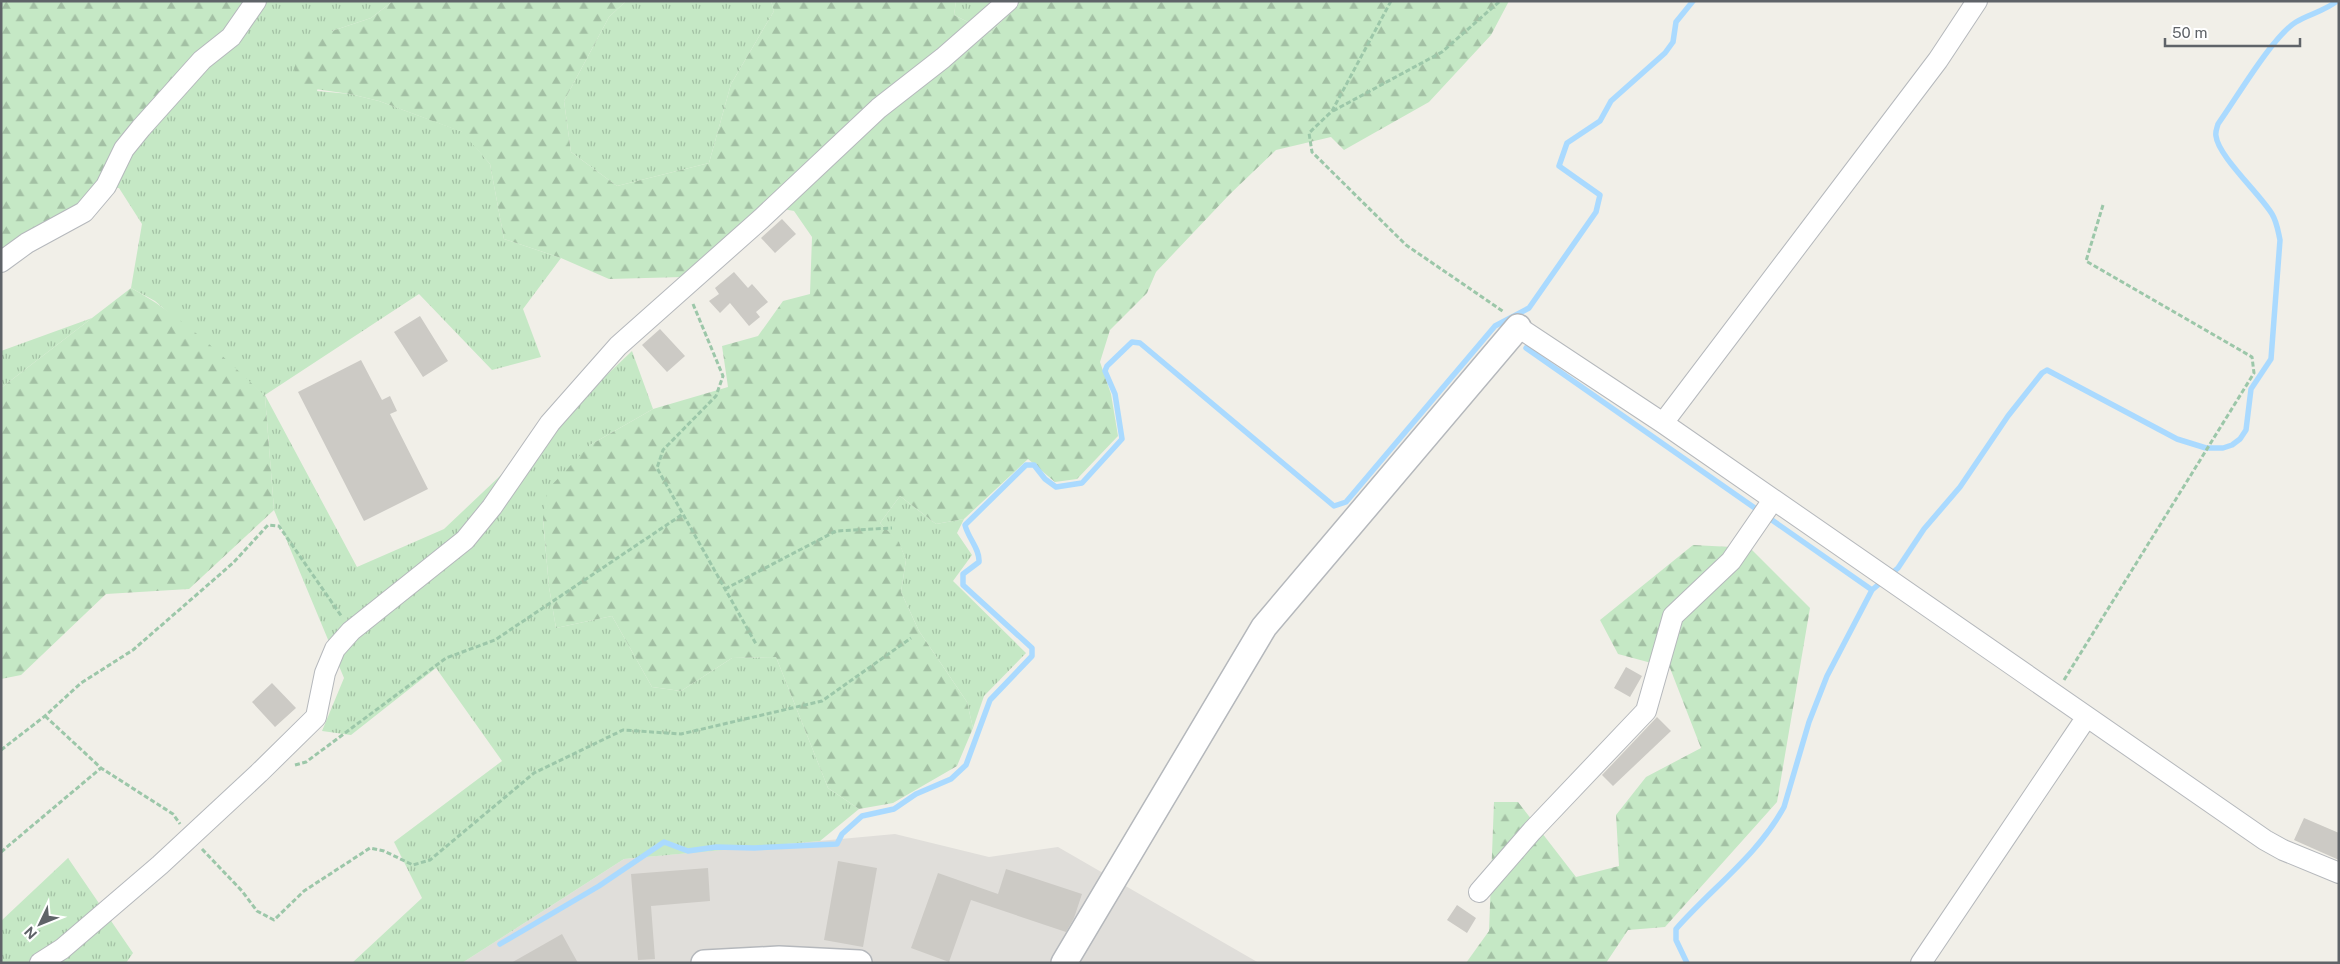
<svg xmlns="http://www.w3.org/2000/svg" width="2340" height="964" font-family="'Public Sans',sans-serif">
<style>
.industrial{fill:#e0deda}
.grass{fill:url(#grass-tufts)}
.forest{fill:url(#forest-firs)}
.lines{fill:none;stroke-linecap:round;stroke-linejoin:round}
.stream{stroke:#aadaff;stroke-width:5.5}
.building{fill:#cccac5}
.minor-casing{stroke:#b5b8bc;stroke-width:22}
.tertiary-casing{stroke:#b5b8bc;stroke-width:28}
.path{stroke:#9cc7a9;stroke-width:3;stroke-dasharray:5 2.5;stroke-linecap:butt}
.minor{stroke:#fff;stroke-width:20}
.tertiary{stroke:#fff;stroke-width:25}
</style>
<defs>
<pattern id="grass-tufts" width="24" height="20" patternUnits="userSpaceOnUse" patternTransform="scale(1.25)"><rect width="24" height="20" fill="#c5e8c5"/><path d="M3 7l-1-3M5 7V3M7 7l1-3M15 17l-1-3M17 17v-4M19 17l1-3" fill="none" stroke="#a3c0a4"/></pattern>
<pattern id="forest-firs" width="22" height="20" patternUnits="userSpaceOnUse" patternTransform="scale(1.25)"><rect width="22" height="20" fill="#c5e8c5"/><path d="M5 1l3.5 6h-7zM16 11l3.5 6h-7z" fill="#a3c0a4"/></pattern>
</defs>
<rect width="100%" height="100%" fill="#f1efe8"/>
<!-- industrial -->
<path class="industrial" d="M895 834 989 857 1058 847 1259 963H462L624 859Z"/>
<!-- grass -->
<path class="grass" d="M251 1H393L371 18 332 31 317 91 350 94 379 101 463 132 490 164 504 239 561 258 523 309 541 357 492 370 419 294 265 395 357 567 444 529 632 351 653 409 590 445 543 519 549 587 556 628 612 616 652 687 681 691 732 658 776 657 828 788 859 809 820 841 624 859 462 963H352L422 898 394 842 502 761 436 668 351 735 322 731 344 678 274 510 265 396 155 301 131 288 142 224 119 188H95L130 133 185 63 225 33Z
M626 1H771L774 11 731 84 709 163 617 186 571 152 564 101 609 17Z
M956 1H1022L990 33 954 15Z
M92 318 1 388V351Z
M900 496 936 524 964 519 957 533 972 555 953 581 1026 653 984 696 973 728 967 702 919 631 901 592 906 560 899 543 880 523Z
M68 858 133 953 126 963H1V921Z"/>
<!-- forest -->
<path class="forest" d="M1 1H251L225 33 185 63 130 133 95 188 67 214 1 257Z
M393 1H626L609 17 564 101 571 152 617 186 709 163 731 84 774 11 771 1H956L954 15 990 33 1022 1H1509L1491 35 1429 102 1344 150 1331 137 1276 150 1229 195 1156 272 1147 293 1110 330 1100 362 1111 394 1118 436 1077 479 1055 482 1028 459 964 519 936 524 900 496 880 523 899 542 906 560 901 592 919 631 967 702 973 728 957 766 893 803 859 809 828 788 776 657 732 658 681 691 652 687 612 616 556 628 549 587 543 518 547 490 590 445 653 409 728 387 722 346 758 336 783 301 810 294 812 237 794 211 767 206 683 277 609 279 561 258 504 239 490 164 462 132 379 101 350 94 301 87 294 69 301 46 332 31 371 18Z
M131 288C181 315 224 357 265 396L274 510 189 589 106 594 21 675 1 679V388Z
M1693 545 1750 548 1810 608 1777 802 1665 927 1628 930 1606 963H1466L1489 931 1494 802H1518L1576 877 1619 866 1616 815 1646 777 1701 748 1670 668 1618 654 1600 620Z"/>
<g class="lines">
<!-- stream -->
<path class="stream" d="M1526 348 1872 590
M500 944 599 886 664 842 688 851 716 847 754 848 837 844 842 834 862 816 894 809 916 794 951 779 966 765 990 700 1032 656V648L963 585V574L979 562C980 549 968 538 965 525L1026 465H1034L1045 479 1056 487 1082 483 1122 439 1115 394 1105 371 1107 366 1132 342 1140 343 1334 506 1346 502 1495 326 1529 308 1596 212 1600 195 1559 166 1567 143 1600 121 1611 101 1665 53 1673 42 1676 22 1693 1
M1687 963 1676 940V929C1712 888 1758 855 1784 807L1809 722 1827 676 1872 590 1898 568 1924 529 1960 487 2008 416 2042 373 2047 370 2177 439 2206 448H2223L2232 445 2240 439 2246 430 2251 389 2271 359 2280 240C2278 231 2277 222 2272 214 2260 194 2218 156 2216 136 2215 132 2217 128 2218 124 2236 99 2272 37 2296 22 2309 14 2325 11 2337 1"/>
</g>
<!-- building -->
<path class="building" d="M782 219 796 234 775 253 761 238Z
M734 272 748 288 752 284 768 302 756 312 760 317 749 326 730 303 720 313 709 301 719 294 715 288Z
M420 316 448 361 423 377 394 332Z
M660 329 685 356 667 372 642 345Z
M361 360 382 400 390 396 397 411 390 414 428 489 364 521 298 392Z
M1626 667 1642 676 1630 697 1614 688Z
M272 683 296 708 275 727 252 702Z
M1657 717 1671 731 1613 786 1602 775Z
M2304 818 2339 833V860L2294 840Z
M838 861 877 868 863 947 824 940Z
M708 868 710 901 651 906 655 959 638 960 631 874Z
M1006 869 1082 894 1074 918 1066 932 971 900 949 962 911 948 938 873 998 894Z
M1457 905 1476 918 1467 933 1447 920Z
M562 934 578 963H511Z"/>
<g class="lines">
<!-- minor casing -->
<g class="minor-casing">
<path id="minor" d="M1 262 27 243 84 212 106 186 124 149 141 128 202 60 231 37 256 1
M1518 327 1663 423 2265 840 2283 850 2339 873
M1663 423 1938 60 1977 1
M1479 892 1532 831 1646 711 1673 616 1731 561 1773 500
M40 963 62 949 160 865 259 773 316 717 325 673 335 649 351 631 465 540 492 507 550 423 618 346 761 219 879 108 943 58 1008 1
M1921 963 2086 718"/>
</g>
<!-- tertiary casing -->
<g class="tertiary-casing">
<path id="tertiary" d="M704 963 779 959 859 963
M1064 963 1264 627 1518 327"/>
</g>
<!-- path -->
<path class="path" d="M1391 1 1332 111 1309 133 1312 152 1406 245 1504 312
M1333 111 1442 52 1500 1
M693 304 723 376 716 396 663 450 657 468 756 644
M725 589 836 531 892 528
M2064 680 2254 373 2252 357 2086 261 2103 205
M45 716 101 768 173 814 180 824
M1 750 45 716 81 683 133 650 233 563 268 525 279 526 342 617
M295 765 306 762 446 658 495 640 683 514
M202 849 242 891 257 911 274 920 304 891 370 848 384 851 413 865 430 860 534 773 623 730 681 734 822 701 911 638
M1 852 101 768"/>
<!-- minor -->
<use href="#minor" class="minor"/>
<!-- tertiary -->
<use href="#tertiary" class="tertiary"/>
</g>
<!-- border -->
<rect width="2340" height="964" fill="none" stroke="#5f6368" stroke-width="5"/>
<!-- north arrow -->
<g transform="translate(40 924) rotate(227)" stroke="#ffffff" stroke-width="4" paint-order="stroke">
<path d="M0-4L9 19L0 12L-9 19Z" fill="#5f6368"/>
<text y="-8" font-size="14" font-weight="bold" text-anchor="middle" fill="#5f6368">N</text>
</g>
<!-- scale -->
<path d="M2165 38v8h135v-8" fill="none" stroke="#5f6368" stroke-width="2.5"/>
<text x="2172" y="38" font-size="15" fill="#5f6368" stroke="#ffffff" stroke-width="4" paint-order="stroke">50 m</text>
</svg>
